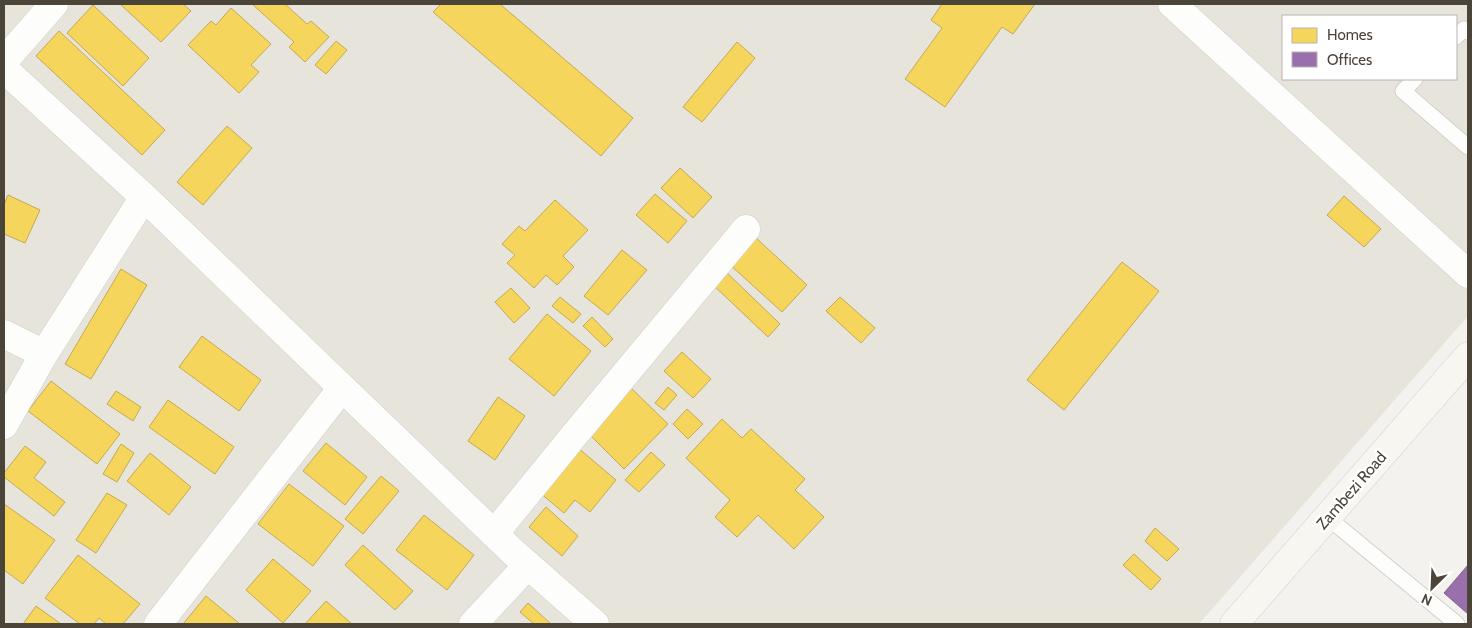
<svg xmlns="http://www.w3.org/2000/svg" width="1472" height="628" font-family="Cabin,sans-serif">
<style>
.residential{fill:#e7e4dc;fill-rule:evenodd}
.homes{fill:#f6d55c;stroke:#c3aa52}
.offices{fill:#9970ab;stroke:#826389}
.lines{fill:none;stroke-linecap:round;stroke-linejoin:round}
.lane-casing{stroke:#d2d0cb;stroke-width:17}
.street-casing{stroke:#d2d0cb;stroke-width:29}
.secondary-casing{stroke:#d3cfc5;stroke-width:29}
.lane{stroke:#fdfdfc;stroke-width:15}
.street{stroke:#fdfdfc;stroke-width:28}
.secondary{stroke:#f7f6f1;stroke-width:28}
.labels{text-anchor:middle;stroke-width:5;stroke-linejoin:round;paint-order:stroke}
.street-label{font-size:16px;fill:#4b4439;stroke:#fff}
</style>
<rect width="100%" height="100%" fill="#f4f2ee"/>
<!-- residential -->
<path class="residential" d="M4 4H1468V316L1199 624H4ZM1283 16H1456V79H1283Z"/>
<!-- homes -->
<path class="homes" d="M120 4H183L191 11 161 42Z
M252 4H285L307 24 311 21 329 37 305 62 289 47 294 42Z
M441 4H500L633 118 601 156 433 12Z
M942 4H1035L1013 34 1002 27 945 107 905 79 942 28 931 20Z
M93 5 149 58 123 86 67 33Z
M231 8 271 44 251 65 259 72 239 93 188 45 211 21 216 25Z
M59 31 165 130 142 155 36 56Z
M336 41 347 50 326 74 315 65Z
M737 42 755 58 702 122 683 107Z
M227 126 252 148 203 205 177 182Z
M680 168 712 197 693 218 661 188Z
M655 194 687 221 668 243 636 215Z
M8 195 40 210 25 243 4 234V205Z
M1344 196 1381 229 1364 247 1327 215Z
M555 200 588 230 563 256 574 267 557 285 546 275 534 288 507 263 515 255 502 244 519 226 525 231Z
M754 236 807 285 782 312 728 263Z
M622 250 647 270 608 315 584 296Z
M1122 262 1159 291 1064 410 1027 380Z
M121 269 147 285 91 379 65 364Z
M723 269 780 324 768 337 710 282Z
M511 288 530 308 514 323 495 302Z
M560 297 581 314 573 323 552 306Z
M840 297 875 328 861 343 826 311Z
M547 314 591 351 554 396 509 359Z
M592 317 613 339 605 347 583 326Z
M202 336 261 380 239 411 179 367Z
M682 352 711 379 693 398 664 371Z
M51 381 120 434 97 464 28 411Z
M629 386 668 424 624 469 585 430Z
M668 387 677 395 664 410 655 403Z
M116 391 141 407 133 421 107 404Z
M498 397 525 416 495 460 468 441Z
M168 400 234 447 215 474 149 427Z
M687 409 703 424 688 439 673 424Z
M722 419 742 438 751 429 805 479 795 490 824 517 794 549 758 515 737 537 715 517 730 500 686 458Z
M326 443 367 477 345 505 303 471Z
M121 444 134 453 117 482 103 474Z
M25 446 46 462 34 478 65 502 54 516 4 477V473Z
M577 447 616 480 590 512 575 500 564 513 539 492Z
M651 452 665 465 639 492 625 480Z
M150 453 191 487 169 515 127 481Z
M381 476 399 491 363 534 345 519Z
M289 484 344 526 313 566 258 524Z
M107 493 127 505 96 553 76 540Z
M4 504 55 540 23 584 4 570Z
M546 507 578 536 562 556 529 527Z
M424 515 474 555 447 590 396 550Z
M1155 528 1179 549 1167 561 1145 541Z
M363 545 413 591 395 610 345 565Z
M1134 554 1161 579 1151 590 1123 565Z
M78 555 140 604 123 624H106L99 618 94 624H80L45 598Z
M273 559 311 591 283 623 246 590Z
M206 596 240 624H183Z
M326 601 352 624H305Z
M528 603 551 624H534L520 612Z
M36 606 61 624H23Z"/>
<!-- offices -->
<path class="offices" d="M1468 565V614L1444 593Z"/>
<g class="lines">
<!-- lane casing -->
<g class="lane-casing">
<path id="lane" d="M1456 37 1464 29 1468 32
M1415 79 1403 91 1468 147
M1327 517 1457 624"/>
</g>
<!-- street casing -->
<g class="street-casing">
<path id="street" d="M1172 4 1468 274
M4 61 54 4
M4 69 144 197 513 552 595 624
M4 334 44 354
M4 425 44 354 144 197
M494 534 576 433 746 229
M158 624 342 388
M473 624 528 565"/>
</g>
<!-- secondary casing -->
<g class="secondary-casing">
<path id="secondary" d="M1234 624 1468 356"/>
</g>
<!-- lane -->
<use href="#lane" class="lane"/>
<!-- street -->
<use href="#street" class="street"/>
<!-- secondary -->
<use href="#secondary" class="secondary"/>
</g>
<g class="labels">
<!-- street labels -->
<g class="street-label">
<text transform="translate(1351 490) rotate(-49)" y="6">Zambezi Road</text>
</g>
</g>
<!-- border -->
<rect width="1472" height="628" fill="none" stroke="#4b4439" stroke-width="10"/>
<!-- legend -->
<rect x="1282" y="15" width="175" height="65" fill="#ffffff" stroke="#b7b4b0"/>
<rect x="1292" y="28" width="25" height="15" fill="#f6d55c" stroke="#b7b4b0"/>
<text x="1327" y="40" font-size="15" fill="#4b4439">Homes</text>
<rect x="1292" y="52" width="25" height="15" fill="#9970ab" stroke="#b7b4b0"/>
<text x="1327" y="65" font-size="15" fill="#4b4439">Offices</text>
<!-- north arrow -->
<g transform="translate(1432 588) rotate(204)" stroke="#ffffff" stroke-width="4" paint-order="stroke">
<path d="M0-4L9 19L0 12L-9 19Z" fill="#4b4439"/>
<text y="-8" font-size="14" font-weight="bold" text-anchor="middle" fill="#4b4439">N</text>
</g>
</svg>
